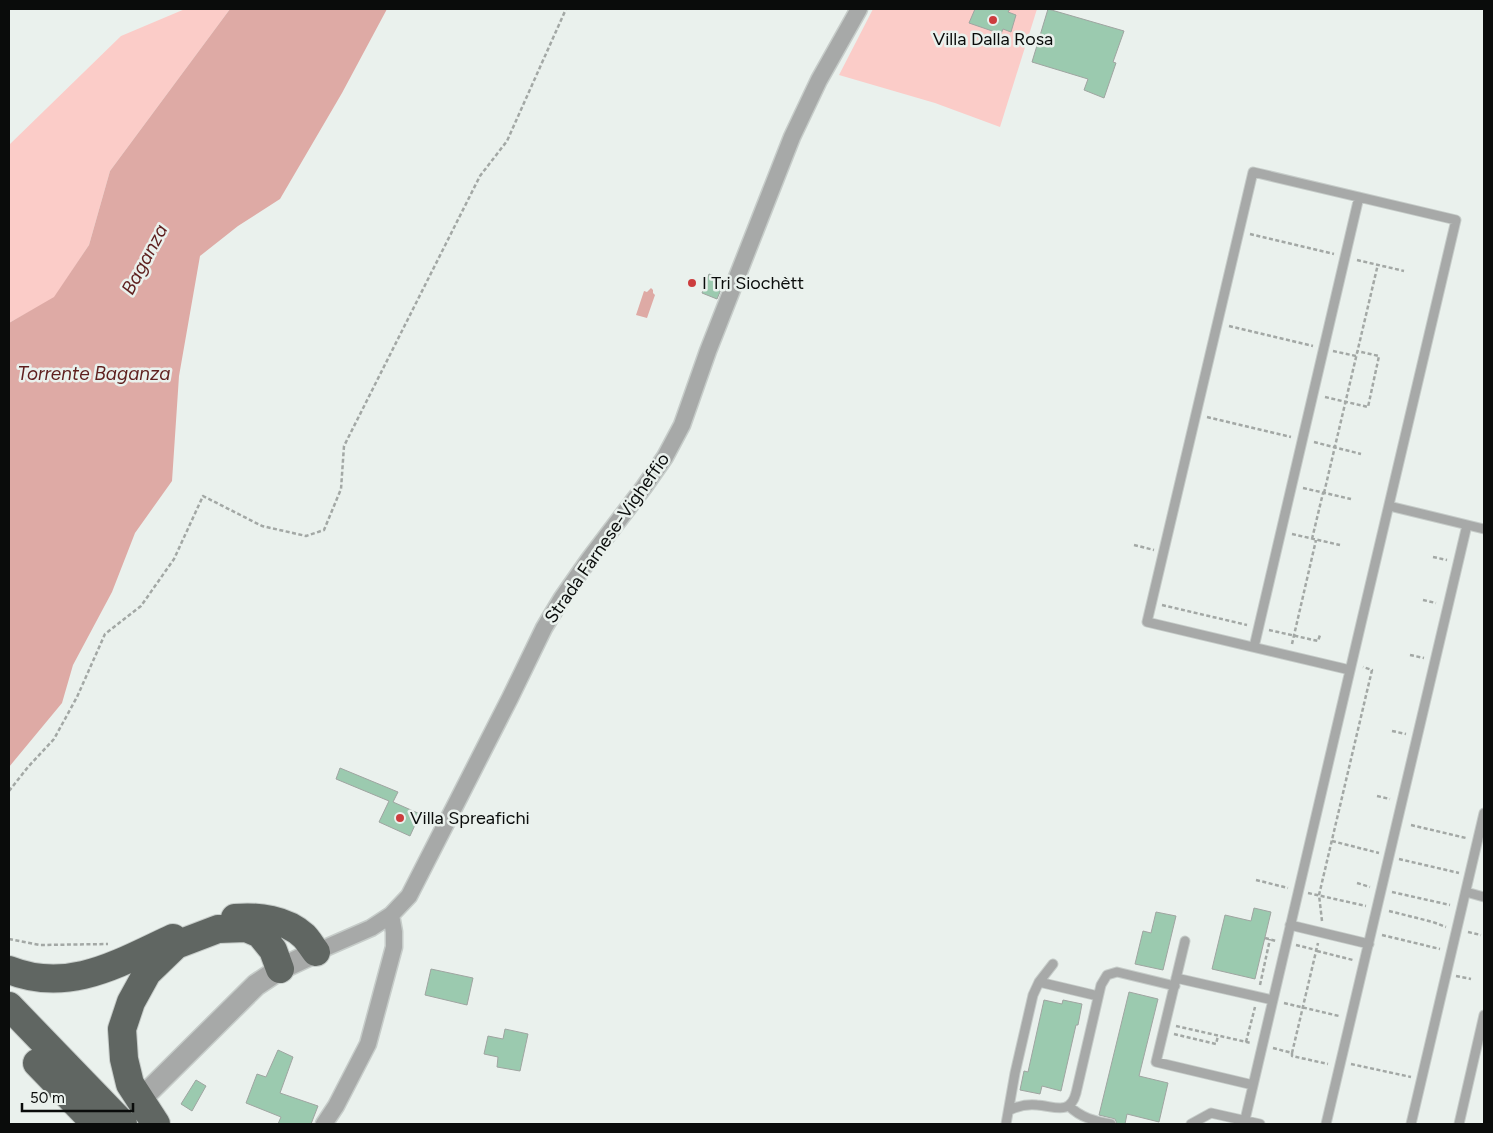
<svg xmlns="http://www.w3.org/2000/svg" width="1493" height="1133" font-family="Figtree,sans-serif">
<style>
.green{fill:#fbccc8}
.water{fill:#deaaa5}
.building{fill:#9bcaaf;stroke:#9fa5a1}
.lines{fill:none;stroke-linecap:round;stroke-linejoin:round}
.service-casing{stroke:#c6ccc9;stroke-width:11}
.minor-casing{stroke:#c6ccc9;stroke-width:19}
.tertiary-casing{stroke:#c6ccc9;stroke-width:24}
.trunk-casing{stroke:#c6ccc9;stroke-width:30}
.path{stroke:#a3a8a5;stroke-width:2.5;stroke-dasharray:4 2.5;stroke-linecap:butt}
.service{stroke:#a7a9a8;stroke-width:9}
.minor{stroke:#a7a9a8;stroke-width:16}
.tertiary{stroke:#a7a9a8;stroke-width:21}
.trunk{stroke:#606662;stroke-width:28}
.poi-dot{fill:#cc3d3e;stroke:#eaf1ed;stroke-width:2}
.labels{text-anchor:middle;stroke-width:5;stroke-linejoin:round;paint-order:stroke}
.poi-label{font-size:18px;fill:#0a0c0b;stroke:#eaf1ed;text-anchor:start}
.street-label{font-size:18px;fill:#0a0c0b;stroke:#eaf1ed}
.water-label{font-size:19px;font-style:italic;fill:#5e1f1e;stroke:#eaf1ed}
</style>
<rect width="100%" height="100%" fill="#eaf1ed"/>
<!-- green -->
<path class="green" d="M185 9H230L110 171 89 245 54 298 9 323V145L121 36Z
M873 9H1037L1000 127 935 103 839 75Z"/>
<!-- water -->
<path class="water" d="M230 9H387L342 93 280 199 238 226 200 256 179 376 172 481 135 533 112 592 73 665 62 703 9 767V323L54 297 89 245 110 171Z
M651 288 653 290V293L655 295 647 318 636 315 644 291 647 292Z"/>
<!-- building -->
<path class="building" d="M975 9H1010L1008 12 1016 15 1011 32 1003 29 1001 34 969 23Z
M1048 9 1124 31 1113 62 1116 63 1104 98 1084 90 1088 79 1032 62Z
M709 274 725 280 717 299 702 293Z
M340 768 398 792 393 802 420 814 410 836 379 822 389 801 336 779Z
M1254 908 1271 912 1255 979 1212 969 1225 915 1251 921Z
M1156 912 1176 916 1163 970 1135 964 1143 931 1151 933Z
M431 969 473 978 467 1005 425 995Z
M1129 992 1158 999 1139 1076 1168 1083 1159 1122 1127 1114 1125 1124H1117L1115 1119 1099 1115Z
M1044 1000 1062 1004 1063 1000 1082 1004 1078 1025H1076L1061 1091 1042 1086 1040 1094 1020 1090 1024 1071 1028 1072Z
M505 1029 528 1034 520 1071 497 1067 498 1057 484 1054 488 1036 503 1039Z
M278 1050 293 1057 280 1093 318 1106 311 1124H278L281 1117 246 1103 257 1074 266 1077Z
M196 1080 206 1086 192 1111 181 1104Z"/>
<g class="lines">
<!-- service casing -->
<g class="service-casing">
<path id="service" d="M1389 506 1484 529
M1254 647 1359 197
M1466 892 1484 897
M1290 925 1369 944
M1185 941 1156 1062 1253 1085
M1176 978 1273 1000
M1039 982 1098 996
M1069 1106C1081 1118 1095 1121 1111 1124
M1010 1110C1018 1106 1027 1104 1037 1105 1054 1106 1070 1116 1076 1093L1101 985 1107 975 1117 972 1175 986
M1006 1124 1015 1073 1033 995 1039 982 1053 964
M1191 1124 1211 1113 1260 1124
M1244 1124C1314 823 1385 521 1456 220L1253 172 1147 622 1350 670
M1326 1124 1467 525
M1411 1124 1484 813
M1459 1124 1484 1015"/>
</g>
<!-- minor casing -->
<g class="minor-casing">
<path id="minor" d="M316 952 371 928 391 915 409 896 510 698 544 628 562 598 590 558 644 487 665 457 682 425 708 351 792 137 819 80 859 9
M324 1124 336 1106 368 1044 394 947V932L391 915"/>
</g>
<!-- tertiary casing -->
<g class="tertiary-casing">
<path id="tertiary" d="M149 1091 256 985 280 969 316 952"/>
</g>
<!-- trunk casing -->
<g class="trunk-casing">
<path id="trunk" d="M235 918C258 916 286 919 304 936 308 940 312 947 316 952
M9 970C69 994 119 963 173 938
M9 1006 123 1124
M37 1063 96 1124
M156 1124 130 1084 124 1059 122 1029 131 1002 147 973 176 945 218 929 246 928 260 934 273 950 280 969"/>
</g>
<!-- path -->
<path class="path" d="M1250 234 1334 254
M1357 260 1404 271
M1229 326 1313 346
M1333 351 1356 356
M1325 397 1368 407 1379 356 1357 351
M1207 417 1291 437
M1314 442 1361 454
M1303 488 1351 499
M1324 493 1378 264
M1292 534 1340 545
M1312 539 1323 493
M1134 545 1154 550
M1433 557 1447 560
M1423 600 1436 603
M1162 605 1247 625
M1269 630 1318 641 1320 635
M1292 644 1316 540
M1410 655 1424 658
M1392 731 1406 734
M9 791 28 767 54 739 77 697 105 634 141 606 174 559 203 496 262 526 306 536 324 530 341 489 344 446 480 176 507 141 566 9
M1377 796 1390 799
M1411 825 1466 838
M1332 841 1379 853
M1399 859 1459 873
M1256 880 1288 888
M1357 883 1370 887
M1392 892 1450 905
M1308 893 1366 906
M1389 911 1433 922 1446 927
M1322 921 1319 895 1372 670 1363 667
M1468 932 1481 935
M1382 935 1440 949
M1265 938 1276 941
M9 939 40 945 108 944
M1296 945 1316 950
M1317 951 1353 960
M1456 976 1471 979
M1260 985 1270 939
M1284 1003 1339 1016
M1176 1026 1251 1043
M1174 1034 1216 1044 1218 1036
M1246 1042 1255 1007
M1273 1048 1292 1053 1318 943
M1292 1053V1056L1328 1064
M1351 1064 1411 1077"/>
<!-- service -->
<use href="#service" class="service"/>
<!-- minor -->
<use href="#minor" class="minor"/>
<!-- tertiary -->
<use href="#tertiary" class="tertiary"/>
<!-- trunk -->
<use href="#trunk" class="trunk"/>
</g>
<!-- markers -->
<g class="poi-dot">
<circle cx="993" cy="20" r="5"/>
<circle cx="692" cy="283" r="5"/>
<circle cx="400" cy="818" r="5"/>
</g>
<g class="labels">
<!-- poi labels -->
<g class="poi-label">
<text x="993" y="45" text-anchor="middle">Villa Dalla Rosa</text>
<text x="702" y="289">I Tri Siochètt</text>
<text x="410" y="824">Villa Spreafichi</text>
</g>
<!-- street labels -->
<g class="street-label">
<text transform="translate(607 538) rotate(-55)" y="6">Strada Farnese-Vigheffio</text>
</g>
<!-- water labels -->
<g class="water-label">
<text transform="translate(144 259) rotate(-62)" y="7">Baganza</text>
<text x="94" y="380">Torrente Baganza</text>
</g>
</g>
<!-- border -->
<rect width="1493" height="1133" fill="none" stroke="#0a0c0b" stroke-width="20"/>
<!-- scale -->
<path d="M22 1103v8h111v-8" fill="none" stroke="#0a0c0b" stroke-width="2.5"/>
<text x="30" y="1103" font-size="15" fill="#0a0c0b" stroke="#eaf1ed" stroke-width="4" paint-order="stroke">50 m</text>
</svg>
